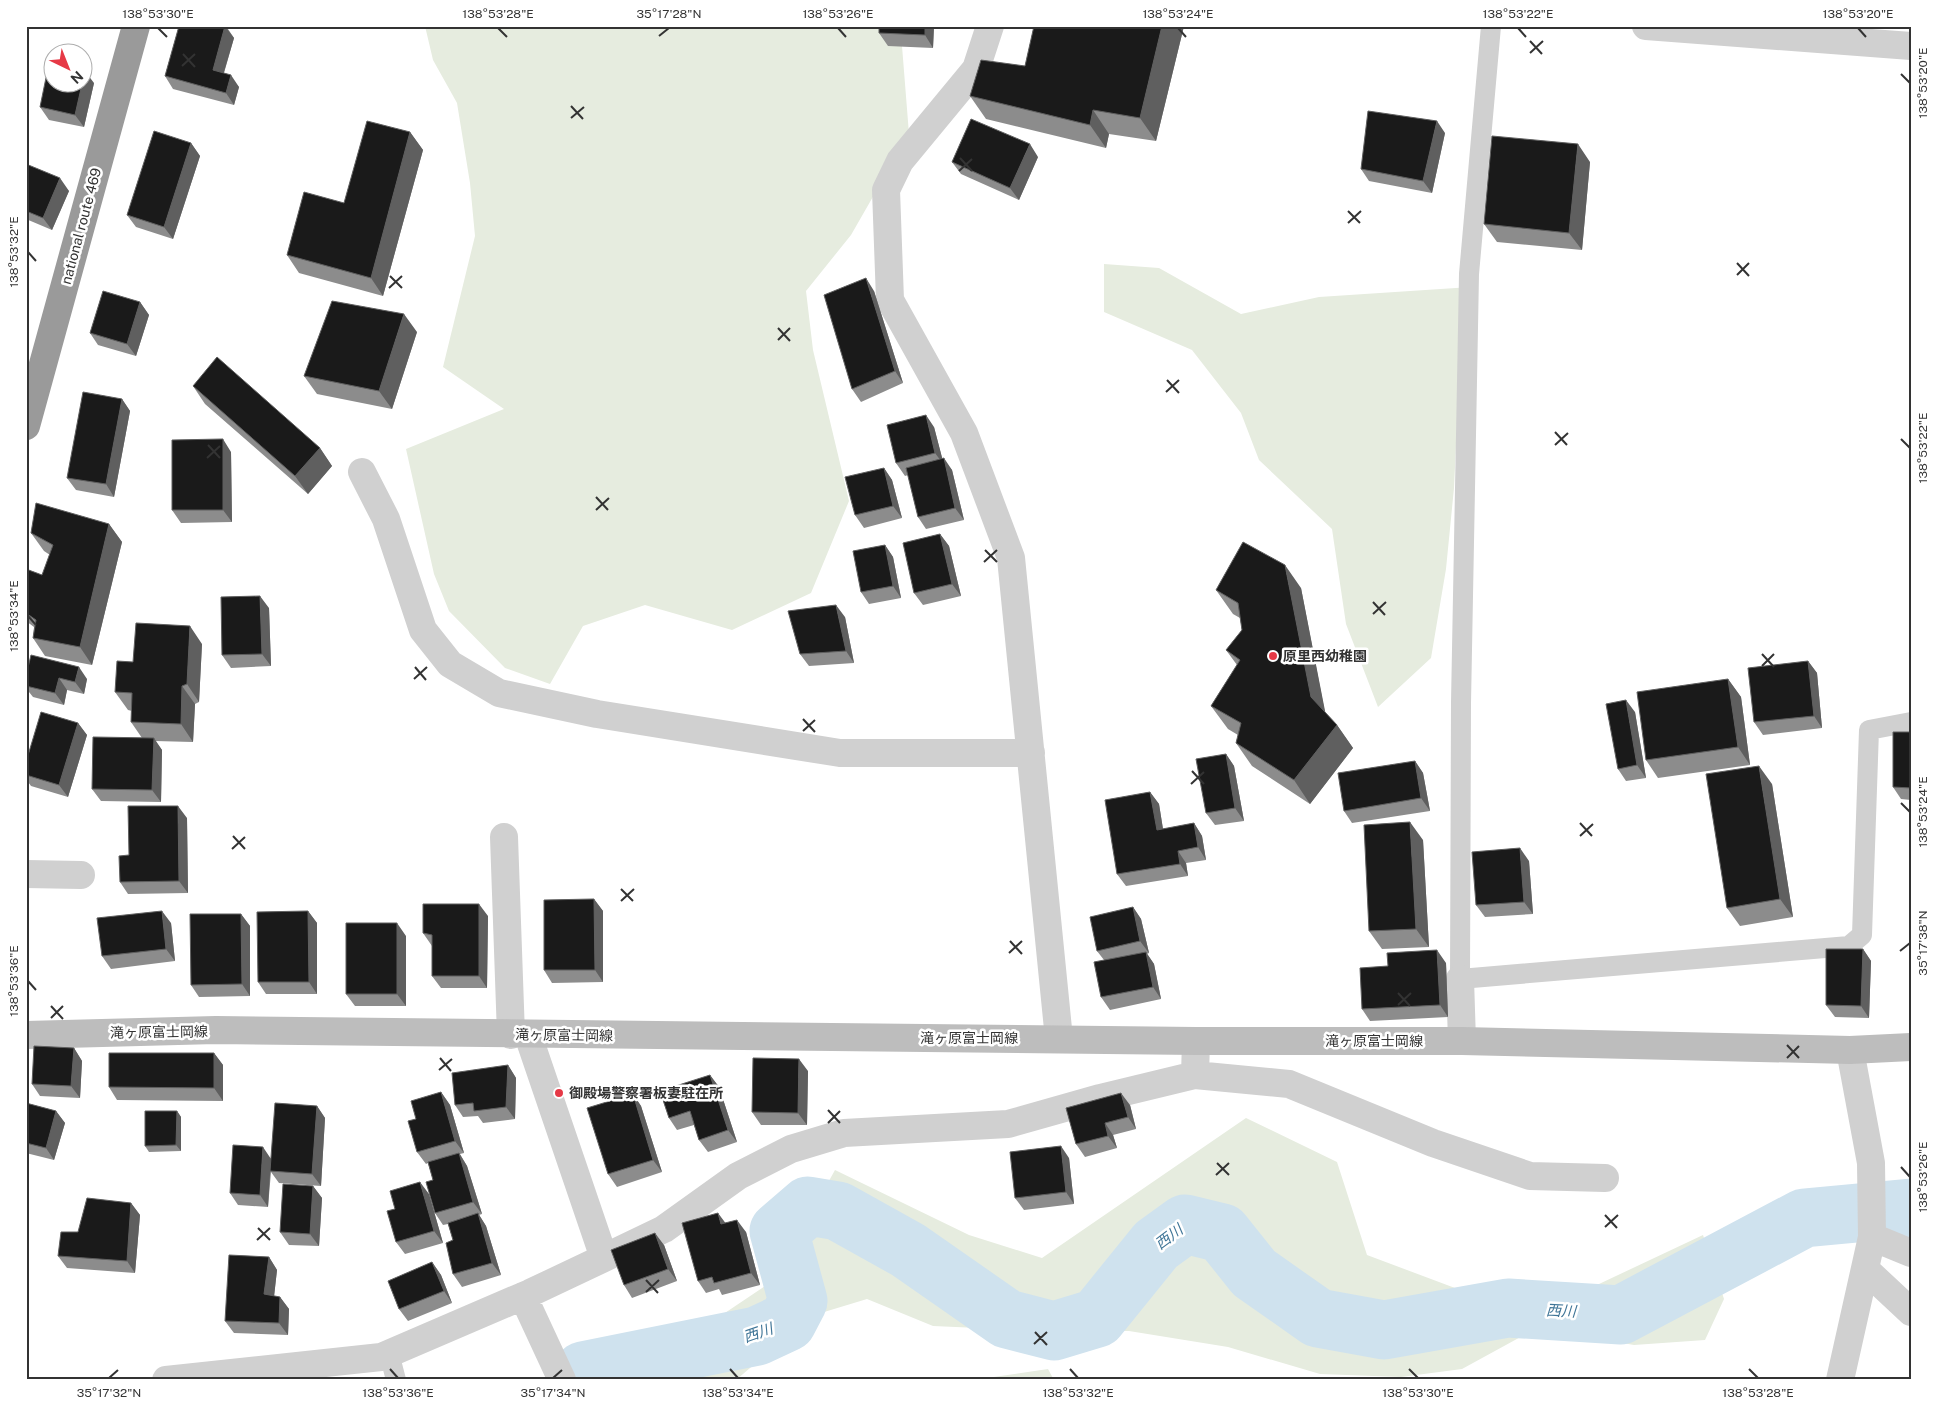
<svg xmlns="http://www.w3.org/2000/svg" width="1937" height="1406" font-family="'Public Sans','Noto Sans JP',sans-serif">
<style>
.green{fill:#e6ecdf}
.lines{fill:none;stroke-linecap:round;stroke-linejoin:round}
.river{stroke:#cfe2ee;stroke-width:59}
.lane{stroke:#d0d0d0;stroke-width:20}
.street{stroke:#d0d0d0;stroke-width:28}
.secondary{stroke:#bdbdbd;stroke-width:28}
.highway{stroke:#9a9a9a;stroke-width:28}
.wall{fill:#8c8c8c}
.shaded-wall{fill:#5f5f5f}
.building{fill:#1a1a1a;stroke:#5f5f5f}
.ticks{fill:none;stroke:#333;stroke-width:2}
.poi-dot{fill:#e63946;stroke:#fff;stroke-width:2}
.labels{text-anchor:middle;stroke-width:5;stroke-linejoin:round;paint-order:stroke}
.street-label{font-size:14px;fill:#333;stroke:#fff}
.poi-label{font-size:14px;font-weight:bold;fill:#333;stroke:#fff;text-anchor:start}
.water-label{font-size:15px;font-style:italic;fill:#3f7597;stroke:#fff}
.neatline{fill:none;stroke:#333;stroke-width:2}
.ticks-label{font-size:12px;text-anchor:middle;fill:#333}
</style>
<rect width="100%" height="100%" fill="#fff"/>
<!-- green -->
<path class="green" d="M425 26H884L902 46 909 134 851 235 806 291 813 350 849 501 811 593 732 630 645 605 583 626 550 684 505 668 449 611 434 574 406 449 504 409 443 367 475 236 470 183 457 103 433 60Z
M1104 264 1159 268 1241 314 1319 297 1471 287 1458 403 1454 488 1446 569 1431 658 1378 707 1346 624 1332 529 1259 460 1241 413 1192 350 1104 312Z
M1246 1118 1337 1162 1367 1255 1503 1306 1599 1284 1703 1235 1724 1299 1705 1340 1634 1345 1537 1328 1462 1369 1401 1377 1320 1374 1228 1347 1129 1331H1043L933 1326 867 1299 811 1316 736 1380H625L774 1280 835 1170 969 1235 1042 1258Z
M1048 1369 1054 1380H973Z"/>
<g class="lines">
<!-- river -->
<path class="river" d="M583 1371 757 1336 787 1322 798 1301 779 1231 808 1206 838 1211 908 1250 1007 1319 1054 1331 1097 1318 1156 1245 1185 1224 1222 1233 1254 1273 1318 1318 1384 1330 1508 1308 1621 1315 1804 1218 1911 1208"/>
<!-- lane -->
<path class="lane" d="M1491 26 1469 274 1461 703 1460 979 1849 946 1862 935 1869 730 1911 722
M389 1353 396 1380"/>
<!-- street -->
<path class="street" d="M990 26 976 69 900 161 886 190 890 300 964 433 1011 558 1059 1039
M1646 26 1911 46
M362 472 386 519 423 630 450 664 499 693 597 714 840 753H1031
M504 837 511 1035
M26 874 81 875
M1460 979 1462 1041
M528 1035 604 1258
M1195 1075 1289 1084 1433 1143 1530 1176 1605 1178
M1872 1237 1911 1253
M1866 1270 1911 1312
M523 1296 562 1380
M166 1380 381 1357 530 1293 604 1258 664 1229 738 1176 791 1149 844 1133 1008 1124 1100 1098 1195 1075 1196 1041
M1840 1380 1872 1237 1871 1163 1850 1050"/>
<!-- secondary -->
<path class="secondary" d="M26 1035 216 1030 1196 1041H1462L1850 1050 1911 1047"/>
<!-- highway -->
<path class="highway" d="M26 426 136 26"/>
</g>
<!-- wall -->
<path class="wall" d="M179 26H226L234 38 224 73 239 87 234 105 173 89 165 76Z
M934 26 933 48 888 46 879 33Z
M1034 26H1184L1156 141 1109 134 1106 148 986 119 970 96 1025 66Z
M94 83 84 127 49 120 40 107Z
M410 132 423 150 383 296 299 273 287 255 344 203Z
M1445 133 1432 193 1369 181 1361 169Z
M191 143 200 156 173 239 136 227 127 215Z
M1038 157 1019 200 961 174 952 162Z
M1590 162 1582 250 1497 242 1484 224Z
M26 164 69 191 52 230 26 219Z
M874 291 903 383 861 402 852 389Z
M140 302 149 315 136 356 98 345 90 333Z
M417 332 392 409 317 394 304 376Z
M193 386 320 448 332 466 308 494 205 404Z
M122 399 130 411 114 497 76 490 67 478Z
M934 427 942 458 952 470 964 520 926 529 918 517 908 475 905 476 896 463Z
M231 452 232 522 181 523 172 510Z
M884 468 892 480 902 518 864 528 855 515Z
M109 524 122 542 92 665 45 656 33 638 34 627 26 621V569L42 575 50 555 44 551 31 533Z
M940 534 949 546 961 596 923 605 914 593Z
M885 545 893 557 901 598 869 604 861 592Z
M1301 588 1325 713 1337 725 1353 748 1310 804 1252 766 1236 743 1238 735 1228 729 1211 706 1237 665 1226 650 1242 630 1240 618 1233 614 1216 590Z
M269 608 271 666 231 668 222 655Z
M845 617 854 663 809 666 800 654Z
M202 644 199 702 195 704 193 742 155 741 162 750 161 802 101 801 92 789 142 738 131 722 132 711 128 710 115 692 133 662Z
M26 657 30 662 87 679 84 694 67 690 64 705 33 697 29 692 26 704Z
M1808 661 1817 673 1822 728 1763 735 1754 722Z
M1728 679 1741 697 1750 765 1658 778 1646 760Z
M1635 712 1646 778 1626 781 1618 769Z
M78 723 87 735 68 797 31 786 26 779V762Z
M1911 732V800L1901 799 1893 787Z
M1226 754 1234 766 1244 821 1215 825 1206 813Z
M1415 761 1423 773 1430 811 1352 823 1344 811Z
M1772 784 1793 917 1740 926 1727 908Z
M1150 792 1159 804 1163 829 1194 823 1202 836 1206 860 1186 863 1188 876 1126 886 1117 874Z
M187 818 188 893 128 894 120 882 129 855Z
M1423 840 1429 947 1382 949 1369 931Z
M1529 861 1533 914 1485 917 1476 905Z
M594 899 603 911V982L552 983 544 970Z
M1133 907 1141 919 1149 953 1147 954 1154 964 1161 999 1110 1010 1101 997 1104 960 1097 951Z
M308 911 317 923V994H266L258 982Z
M241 914 250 926V996L199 997 191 985Z
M488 916 487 988H441L432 976V946L423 933Z
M171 923 175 961 111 969 102 956Z
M406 936V1006H355L346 994Z
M1863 949 1871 961 1869 1018 1835 1017 1826 1005Z
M1446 963 1448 1017 1370 1021 1362 1009 1388 966Z
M74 1048 82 1061 80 1098 40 1096 32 1084Z
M214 1053 223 1065V1101L117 1100 109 1087Z
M508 1065 516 1078 515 1119 483 1123 478 1116 463 1117 455 1105Z
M808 1071 807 1125H761L752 1112Z
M710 1075 719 1087 737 1142 708 1152 699 1140 694 1125 677 1130 669 1118Z
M441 1092 450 1105 464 1153 460 1154 467 1166 482 1214 479 1215 486 1226 501 1275 462 1287 453 1274V1240L448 1224 443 1225 435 1213 433 1180 428 1163 426 1164 417 1152 416 1119Z
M633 1094 641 1106 662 1172 617 1187 608 1174Z
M26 1103 56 1111 65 1123 54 1160 26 1153Z
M1130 1105 1136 1129 1113 1135 1117 1148 1085 1157 1076 1144 1066 1108Z
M317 1106 325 1118 321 1186 279 1183 271 1172 268 1207 238 1205 230 1193 271 1158Z
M177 1111 181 1117V1151L149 1152 145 1146Z
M1069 1158 1074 1204 1024 1210 1015 1198Z
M313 1186 322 1198 319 1246 289 1245 280 1232Z
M429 1194 443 1243 405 1254 396 1242 395 1209Z
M131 1203 140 1215 135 1273 67 1268 58 1256 78 1232Z
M725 1223 746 1232 760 1285 722 1295 719 1289 706 1293 698 1281Z
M664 1245 677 1281 632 1298 624 1285Z
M269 1257 277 1270 274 1296 280 1297 289 1309 288 1335 234 1333 225 1321Z
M432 1262 441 1275 452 1303 408 1321 399 1309Z"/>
<!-- shaded-wall -->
<path class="shaded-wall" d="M225 26 234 38 221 82 213 70Z
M925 26H934L933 48 925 35Z
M1162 26H1184L1156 141 1140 118Z
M85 71 94 83 84 127 75 115Z
M231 75 239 87 234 105 226 93Z
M1093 110 1109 134 1106 148 1090 125Z
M1437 121 1445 133 1432 193 1423 181Z
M410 132 423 150 383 296 371 278Z
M191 143 200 156 173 239 164 227Z
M1030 144 1038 157 1019 200 1010 188Z
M1578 144 1590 162 1582 250 1569 233Z
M60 178 69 191 52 230 43 218Z
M866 278 874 291 903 383 895 371Z
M140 302 149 315 136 356 127 344Z
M404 314 417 332 392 409 379 391Z
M122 399 130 411 114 497 106 484Z
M926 415 934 427 944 465 935 453Z
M223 439 231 452 232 522 223 510Z
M320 448 332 466 308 494 295 476Z
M944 458 952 470 964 520 955 508Z
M884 468 892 480 902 518 893 506Z
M109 524 122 542 92 665 80 647Z
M940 534 949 546 961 596 952 584Z
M885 545 893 557 901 598 893 586Z
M1285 565 1301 588 1327 721 1311 697Z
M260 596 269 608 271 666 262 654Z
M836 605 845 617 854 663 846 651Z
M190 626 202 644 199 702 187 684Z
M26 657 35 670 26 686Z
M1808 661 1817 673 1822 728 1814 716Z
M79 667 87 679 84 694 75 682Z
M59 678 67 690 64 705 55 693Z
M1728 679 1741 697 1750 765 1738 747Z
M182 686 195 704 193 742 181 724Z
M26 688 29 692 26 704Z
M1626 700 1635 712 1646 778 1637 765Z
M78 723 87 735 68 797 59 785Z
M1337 725 1353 748 1310 804 1294 780Z
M154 738 162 750 161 802 152 790Z
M1226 754 1234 766 1244 821 1235 808Z
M1415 761 1423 773 1430 811 1421 798Z
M1759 766 1772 784 1793 917 1780 899Z
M1150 792 1159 804 1165 842 1157 830Z
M178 806 187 818 188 893 179 881Z
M1410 822 1423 840 1429 947 1416 929Z
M1194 823 1202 836 1206 860 1198 847Z
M1520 848 1529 861 1533 914 1524 902Z
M1178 851 1186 863 1188 876 1180 864Z
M594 899 603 911V982L595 970Z
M479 904 488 916 487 988 479 976Z
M1133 907 1141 919 1149 953 1140 941Z
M162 911 171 923 175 961 166 949Z
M308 911 317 923V994L309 982Z
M241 914 250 926V996L242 984Z
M397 923 406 936V1006L397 994Z
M1863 949 1871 961 1869 1018 1861 1006Z
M1437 950 1446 963 1448 1017 1440 1005Z
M1146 952 1154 964 1161 999 1153 987Z
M74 1048 82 1061 80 1098 71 1086Z
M214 1053 223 1065V1101L214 1088Z
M799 1059 808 1071 807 1125 798 1113Z
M508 1065 516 1078 515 1119 506 1107Z
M710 1075 719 1087 737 1142 728 1130Z
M441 1092 450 1105 464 1153 455 1141Z
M1121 1093 1130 1105 1136 1129 1128 1117Z
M633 1094 641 1106 662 1172 653 1160Z
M317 1106 325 1118 321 1186 312 1174Z
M56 1111 65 1123 54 1160 46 1148Z
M177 1111 181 1117V1151L176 1145Z
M1105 1123 1113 1135 1117 1148 1108 1136Z
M1061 1146 1069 1158 1074 1204 1066 1192Z
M263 1147 271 1159 268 1207 260 1195Z
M459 1153 467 1166 482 1214 473 1202Z
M420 1182 429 1194 443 1243 434 1231Z
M313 1186 322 1198 319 1246 310 1234Z
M131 1203 140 1215 135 1273 127 1261Z
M478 1213 486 1226 501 1275 492 1263Z
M718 1213 727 1225 721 1224Z
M737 1220 746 1232 760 1285 751 1273Z
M655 1233 664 1245 677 1281 668 1269Z
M269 1257 277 1270 273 1306 264 1294Z
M432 1262 441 1275 452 1303 444 1291Z
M280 1297 289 1309 288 1335 279 1323Z"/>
<!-- building -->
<path class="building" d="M179 26H225L213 70 231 75 226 93 165 76Z
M879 26H925V35L879 33Z
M1034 26H1162L1140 118 1093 110 1090 125 970 96 981 60 1025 66Z
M49 63 52 64V82H82V70L85 71 75 115 40 107Z
M1368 111 1437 121 1423 181 1361 169Z
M971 119 1030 144 1010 188 952 162Z
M367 121 410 132 371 278 287 255 304 192 344 203Z
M154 131 191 143 164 227 127 215Z
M1492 136 1578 144 1569 233 1484 224Z
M26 164 60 178 43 218 26 211Z
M866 278 895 371 852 389 824 295Z
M103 291 140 302 127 344 90 333Z
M332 301 404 314 379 391 304 376Z
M217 357 320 448 295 476 193 386Z
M83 392 122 399 106 484 67 478Z
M926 415 935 453 896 463 887 425Z
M223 439V510H172V440Z
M944 458 955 508 918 517 906 468Z
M884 468 893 506 855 515 845 477Z
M36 503 109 524 80 647 33 638 36 620 26 613V569L42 575 53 545 31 533Z
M940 534 952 584 914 593 903 543Z
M1243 542 1285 565 1311 697 1337 725 1294 780 1236 743 1241 723 1211 706 1240 660 1226 650 1242 630 1238 603 1216 590Z
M885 545 893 586 861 592 853 551Z
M260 596 262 654 222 655 221 597Z
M836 605 846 651 800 654 788 611Z
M136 623 190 626 187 684 182 686 181 724 131 722 132 693 115 692 117 661 133 662Z
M31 655 79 667 75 682 59 678 55 693 26 686V676Z
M1808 661 1814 716 1754 722 1748 668Z
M1728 679 1738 747 1646 760 1637 692Z
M1626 700 1637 765 1618 769 1606 704Z
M41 712 78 723 59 785 26 775V762Z
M1893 732H1911V788L1893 787Z
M93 737 154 738 152 790 92 789Z
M1226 754 1235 808 1206 813 1196 759Z
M1415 761 1421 798 1344 811 1338 773Z
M1759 766 1780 899 1727 908 1706 774Z
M1150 792 1157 830 1194 823 1198 847 1178 851 1180 864 1117 874 1105 800Z
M128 806H178L179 881 120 882 119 856 129 855Z
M1410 822 1416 929 1369 931 1364 825Z
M1520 848 1524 902 1476 905 1472 852Z
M594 899 595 970H544V900Z
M423 904H479V976H432V935L423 933Z
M1133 907 1140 941 1097 951 1090 917Z
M162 911 166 949 102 956 97 918Z
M308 911 309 982H258L257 912Z
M190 914H241L242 984 191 985Z
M346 923H397V994H346Z
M1826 949H1863L1861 1006 1826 1005Z
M1437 950 1440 1005 1362 1009 1360 968 1388 966 1387 953Z
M1146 952 1153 987 1101 997 1094 962Z
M34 1046 74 1048 71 1086 32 1084Z
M109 1053H214V1088L109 1087Z
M753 1058 799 1059 798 1113 752 1112Z
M508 1065 506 1107 474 1111 473 1103 455 1105 452 1073Z
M710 1075 728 1130 699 1140 690 1111 669 1118 660 1091Z
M441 1092 455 1141 417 1152 408 1121 416 1119 411 1101Z
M1121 1093 1128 1117 1105 1123 1108 1136 1076 1144 1066 1108Z
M633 1094 653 1160 608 1174 587 1108Z
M26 1103 56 1111 46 1148 26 1143Z
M275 1103 317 1106 312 1174 270 1171Z
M145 1111H177L176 1145 145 1146Z
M233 1145 263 1147 260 1195 230 1193Z
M1061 1146 1066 1192 1015 1198 1010 1152Z
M459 1153 473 1202 435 1213 426 1182 433 1180 428 1162Z
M420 1182 434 1231 396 1242 387 1211 395 1209 390 1191Z
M283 1184 313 1186 310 1234 280 1232Z
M87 1198 131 1203 127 1261 58 1256 61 1232H78Z
M478 1213 492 1263 453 1274 446 1243 453 1240 448 1223Z
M718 1213 721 1224 737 1220 751 1273 714 1283 712 1277 698 1281 682 1223Z
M655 1233 668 1269 624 1285 611 1250Z
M229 1255 269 1257 264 1294 280 1297 279 1323 225 1321Z
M432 1262 444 1291 399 1309 388 1281Z"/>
<!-- ticks -->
<path class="ticks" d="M158 28 167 37M498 28 507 37M838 28 846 37M1178 28 1186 37M1518 28 1526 37M1858 28 1866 37M659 36 669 28M1530 41 1542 54M1530 53 1543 41M183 54 195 67M182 66 195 54M1901 74 1910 83M571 106 583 119M571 118 584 107M960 158 972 171M959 171 972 159M1348 211 1360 223M1348 223 1361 211M28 252 36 261M1737 263 1749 276M1737 275 1749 263M390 276 402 288M389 288 402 276M778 328 790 341M778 340 790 328M1167 380 1179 393M1166 392 1179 380M1555 432 1567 445M1901 439 1910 448M208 445 220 458M1555 445 1568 433M207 458 220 446M596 497 608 510M596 510 609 498M985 550 997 562M984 562 997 550M1373 602 1385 615M1373 614 1386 602M28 616 36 625M1762 654 1774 667M1762 666 1774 654M415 667 426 680M414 679 427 667M803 719 815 732M803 731 815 720M1192 771 1204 784M1191 784 1204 772M1901 803 1910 812M1580 823 1592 836M233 836 245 849M1580 836 1593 824M232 849 245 837M621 889 633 901M621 901 634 889M1010 941 1022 954M1900 951 1910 943M1009 953 1022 941M28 981 36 990M1398 993 1410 1006M1398 1005 1411 993M51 1006 63 1019M51 1018 63 1006M1787 1045 1799 1058M440 1058 451 1071M1787 1058 1799 1046M439 1070 452 1059M828 1110 840 1123M828 1123 840 1111M1217 1163 1229 1175M1901 1167 1910 1177M1216 1175 1229 1163M1605 1215 1617 1228M1605 1227 1618 1215M258 1228 270 1240M257 1240 270 1228M646 1280 658 1293M646 1292 659 1280M1035 1332 1047 1345M1034 1344 1047 1332M390 1369 398 1378M730 1369 738 1378M1070 1369 1078 1378M1409 1369 1418 1378M1749 1369 1758 1378M109 1378 118 1370M553 1378 562 1370"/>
<!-- markers -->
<g class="poi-dot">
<circle cx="1273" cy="656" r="5"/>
<circle cx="559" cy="1093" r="5"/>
</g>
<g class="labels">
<!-- street labels -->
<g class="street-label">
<text transform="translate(81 226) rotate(-75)" y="5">national route 469</text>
<text transform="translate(159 1032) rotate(-1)" y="5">滝ヶ原富士岡線</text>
<text transform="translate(564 1035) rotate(1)" y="5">滝ヶ原富士岡線</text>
<text x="969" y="1043">滝ヶ原富士岡線</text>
<text x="1374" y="1046">滝ヶ原富士岡線</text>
</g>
<!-- poi labels -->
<g class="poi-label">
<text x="1283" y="661">原里西幼稚園</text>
<text x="569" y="1098">御殿場警察署板妻駐在所</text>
</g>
<!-- water labels -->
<g class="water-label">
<text transform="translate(1169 1237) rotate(-37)" y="5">西川</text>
<text transform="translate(1561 1311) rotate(3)" y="5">西川</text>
<text transform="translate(758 1333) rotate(-19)" y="5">西川</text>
</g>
</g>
<!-- border -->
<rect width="1937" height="1406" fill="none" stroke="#ffffff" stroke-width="55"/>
<!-- north arrow -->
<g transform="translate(68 68) rotate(137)"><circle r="24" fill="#ffffff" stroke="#adadad"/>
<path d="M0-4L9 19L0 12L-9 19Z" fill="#e63946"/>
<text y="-8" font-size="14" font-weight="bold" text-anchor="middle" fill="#333333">N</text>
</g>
<rect x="28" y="28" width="1882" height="1350" class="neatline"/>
<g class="ticks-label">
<text x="158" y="18">138°53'30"E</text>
<text x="498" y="18">138°53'28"E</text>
<text x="669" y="18">35°17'28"N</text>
<text x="838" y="18">138°53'26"E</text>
<text x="1178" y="18">138°53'24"E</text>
<text x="1518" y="18">138°53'22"E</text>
<text x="1858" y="18">138°53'20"E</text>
<text transform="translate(1923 83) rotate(-90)" y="4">138°53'20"E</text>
<text transform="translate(14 252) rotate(-90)" y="4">138°53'32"E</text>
<text transform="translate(1923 448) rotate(-90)" y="4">138°53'22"E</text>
<text transform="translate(14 616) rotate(-90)" y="4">138°53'34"E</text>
<text transform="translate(1923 812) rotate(-90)" y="4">138°53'24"E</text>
<text transform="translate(1923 943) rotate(-90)" y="4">35°17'38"N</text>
<text transform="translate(14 981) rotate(-90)" y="4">138°53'36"E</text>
<text transform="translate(1923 1177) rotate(-90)" y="4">138°53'26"E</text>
<text x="109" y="1397">35°17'32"N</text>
<text x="398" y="1397">138°53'36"E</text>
<text x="553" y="1397">35°17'34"N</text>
<text x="738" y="1397">138°53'34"E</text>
<text x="1078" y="1397">138°53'32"E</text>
<text x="1418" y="1397">138°53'30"E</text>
<text x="1758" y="1397">138°53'28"E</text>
</g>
</svg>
